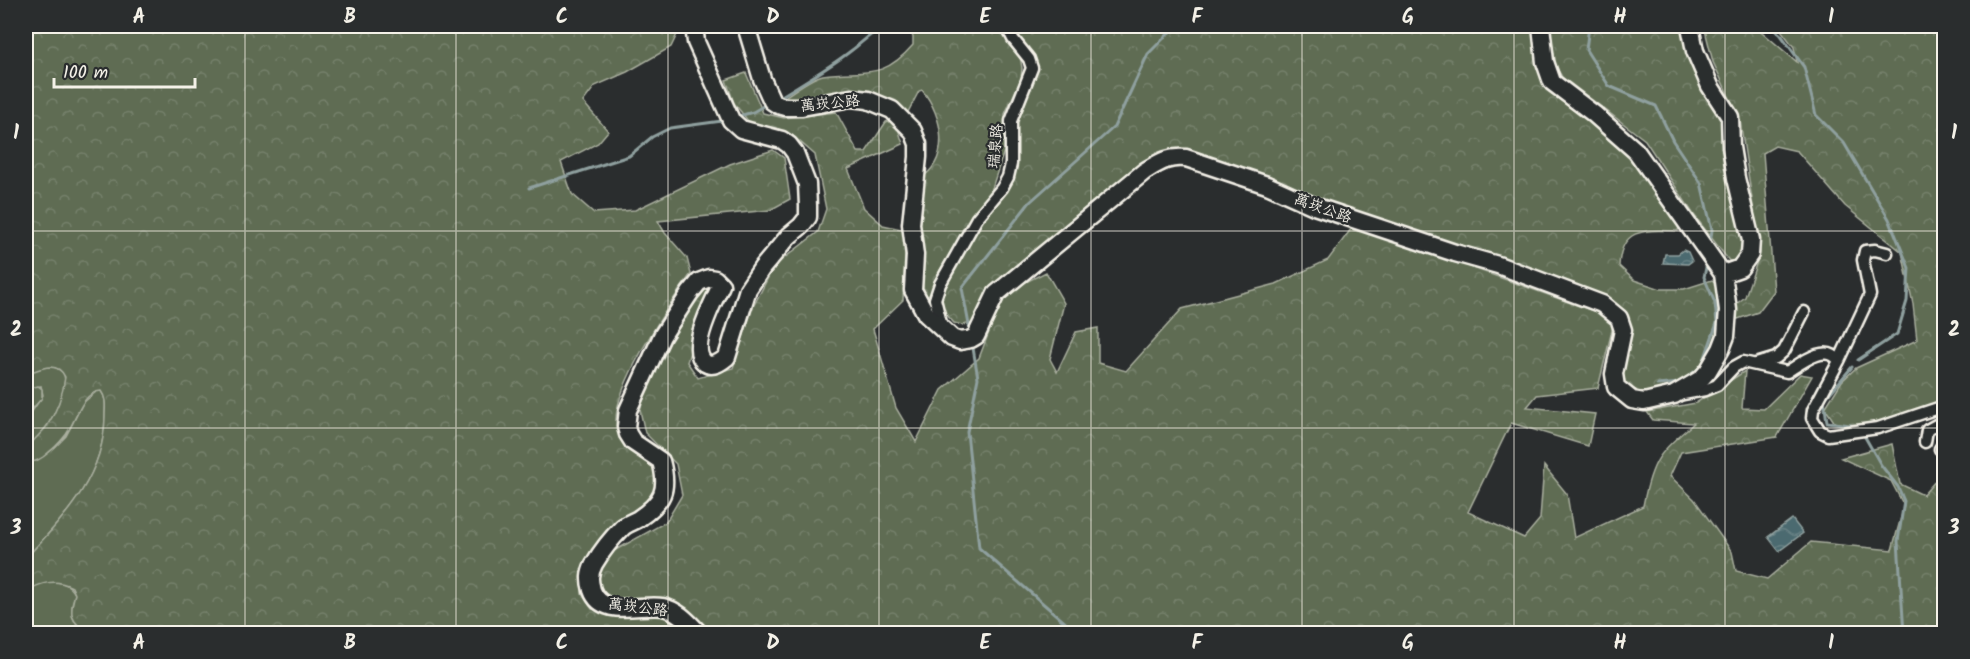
<svg xmlns="http://www.w3.org/2000/svg" width="1970" height="659" font-family="Kalam,'LXGW WenKai TC',sans-serif">
<style>
.green{fill:#5e6c53;stroke:#a9ae9e;stroke-width:1.5}
.forest{fill:url(#forest-crowns);stroke:#a9ae9e;stroke-width:1.5}
.water{fill:url(#water-waves);stroke:#8fa09f;stroke-width:1.5}
.lines{fill:none;stroke-linecap:round;stroke-linejoin:round}
.stream{stroke:#8fa09f;stroke-width:3}
.street-casing{stroke:#f4f1e8;stroke-width:15}
.secondary-casing{stroke:#f4f1e8;stroke-width:21}
.street{stroke:#2a2d2e;stroke-width:10}
.secondary{stroke:#2a2d2e;stroke-width:16}
.grid{fill:none;stroke:#f4f1e8;stroke-width:1.5;stroke-opacity:0.55}
.labels{text-anchor:middle;stroke-width:4.5;stroke-linejoin:round;paint-order:stroke}
.street-label{font-size:15px;fill:#f4f1e8;stroke:#2a2d2e}
.neatline{fill:none;stroke:#f4f1e8;stroke-width:2}
.grid-label{font-size:20px;text-anchor:middle;font-weight:bold;fill:#f4f1e8}
</style>
<defs>
<pattern id="forest-crowns" width="20" height="18" patternUnits="userSpaceOnUse" patternTransform="scale(1.5)"><rect width="20" height="18" fill="#5e6c53"/><path d="M2 6a3 3 0 1 1 6 0M12 15a3 3 0 1 1 6 0" fill="none" stroke="#76816c"/></pattern>
<pattern id="water-waves" width="16" height="10" patternUnits="userSpaceOnUse" patternTransform="scale(1.5)"><rect width="16" height="10" fill="#4c6a6f"/><path d="M0 5q4-4 8 0t8 0" fill="none" stroke="#668084"/></pattern>
</defs>
<rect width="100%" height="100%" fill="#2a2d2e"/>
<filter id="ink" filterUnits="userSpaceOnUse"><feTurbulence type="fractalNoise" baseFrequency=".0167" numOctaves="2"/><feDisplacementMap in="SourceGraphic" scale="12" xChannelSelector="R" yChannelSelector="G"/><feConvolveMatrix kernelMatrix="1 2 1 2 8 2 1 2 1" color-interpolation-filters="sRGB"/></filter>
<g filter="url(#ink)">
<!-- green -->
<path class="green" d="M41 367C48 367 58 366 63 373 70 383 54 416 47 426 41 435 32 442 26 451V416L33 410 43 395 41 386 26 389V374Z
M97 391H101C107 399 105 407 105 417 104 477 64 517 26 558V460L36 461 53 449 66 436 83 403Z
M48 582C60 582 69 582 75 594 69 613 70 622 88 633L26 634V591L38 584Z"/>
<!-- forest -->
<path class="forest" d="M26 26H681L671 47 627 72 595 86 583 102 608 131 598 143 561 162 572 194 594 213 635 210 730 164 773 150 784 158 790 199 770 210 658 221 665 233 687 258 691 274C670 303 607 395 617 429 622 447 638 454 653 461L658 481 654 495 637 513 603 538 582 574V594L592 609 630 616 656 614 668 619 684 633H88C70 621 69 614 75 594L72 587C55 578 41 583 26 591V558C64 517 104 477 105 417 105 407 107 399 101 391 80 392 76 424 64 437 58 445 51 451 43 457 37 461 33 463 26 460 25 444 38 438 47 426 57 411 63 394 65 377 57 359 38 370 26 374Z
M874 26H1002L1008 44 1020 56 1022 68 1021 79 1005 114 1004 151 991 191 970 219 940 270 934 286 930 303C911 286 918 207 918 180 952 161 943 115 922 90L919 91 908 112 901 113 820 101 782 99C792 92 812 77 823 75 864 69 881 82 913 45V37L909 30 884 33Z
M1010 26H1534L1536 62 1546 90 1628 149 1679 227 1678 231C1645 230 1621 227 1619 266L1634 280 1661 289H1684L1712 280 1717 284 1723 319 1710 358 1684 386 1648 395 1628 387 1625 382 1623 373 1625 319 1174 152 974 323 962 325 954 323 947 315 942 305V290L978 224 1011 182 1015 171V136L1018 118 1034 73Z
M1550 26H1686L1723 115 1740 216 1742 243 1739 257 1730 262 1694 215 1645 140 1562 77 1556 67Z
M1704 26H1755L1797 62 1794 47 1778 26H1944V405L1870 430 1835 423 1825 408 1842 381 1856 368 1917 340 1913 304 1902 252 1845 206 1797 151 1775 146 1763 153 1774 291 1758 312 1735 320V305L1745 297 1760 253 1740 120 1713 62Z
M746 73 763 113 784 118 836 112 858 152H866L886 122 895 119 903 144 848 169 864 208 883 225 906 230 903 300 873 329 896 408 916 442 942 390 979 358 1004 293 1046 272 1064 303 1050 359 1057 372 1076 332 1098 328V363L1126 371 1182 309 1276 284 1328 260 1351 229 1384 236 1596 312 1613 326 1598 388 1537 395 1527 407 1595 414 1588 446 1511 423 1468 512 1524 538 1540 519 1544 466 1567 494 1574 538 1643 506C1652 459 1659 453 1694 423L1653 420 1647 412 1696 403 1745 371 1742 408 1764 409 1800 374 1812 376 1777 437 1681 452 1670 476 1694 499 1732 552 1736 571 1767 579 1811 542 1892 550 1904 506 1891 481 1841 458 1892 444 1900 484 1923 495 1944 471V604L1941 633 709 634 669 599 610 607 598 596 597 568 612 552 666 522 682 495 676 464 645 433 640 410 655 367 702 289 708 291 687 362 698 378 733 368 753 307 774 266 818 232 826 209 815 155 792 135 752 126 734 103 726 80Z
M38 386 42 389V398L26 416V389Z"/>
<!-- water -->
<path class="water" d="M1683 250 1688 252 1692 261 1688 264 1663 263 1665 254H1678Z
M1792 519 1803 533 1779 551 1768 537Z"/>
<g class="lines">
<!-- stream -->
<path class="stream" d="M1589 26 1586 50 1609 86 1656 106 1673 141 1701 183 1712 230 1710 244
M1771 26 1781 35 1804 67 1816 115 1844 143 1889 219 1909 268 1907 301 1897 334 1858 360
M780 97C804 82 829 68 852 50 863 42 873 30 887 26
M739 116 753 112 765 105
M529 188 629 156 652 137 670 128 722 121
M970 330 962 288 1030 202 1114 127 1148 54 1169 33 1173 26
M973 348 978 378 967 432 979 548 1069 626V634
M1852 367 1824 400 1827 422 1858 426
M1657 385 1680 383 1702 366 1717 323 1715 303 1704 277 1707 263
M1865 437 1881 465 1898 487 1904 501 1898 541 1904 634"/>
<!-- street casing -->
<g class="street-casing">
<path id="street" d="M942 327 935 299 940 284 977 218 1002 188 1008 177 1011 164V121L1032 68 1029 59 1013 39 1006 26
M1839 361 1870 295 1863 260 1865 251 1875 250 1887 253
M1756 364 1776 358 1784 351 1804 312
M1683 394 1705 390 1717 385 1734 367 1743 362 1787 372C1800 364 1826 342 1839 361L1813 410 1812 418 1820 431 1828 435 1878 428 1944 406
M1925 442 1927 430 1936 425H1944
M1940 449 1944 443"/>
</g>
<!-- secondary casing -->
<g class="secondary-casing">
<path id="secondary" d="M694 26 696 42 731 120 741 129 782 140 789 145 795 153 807 184 808 206V217L801 226 789 236 762 268 748 289 727 357C721 362 713 368 705 363 687 349 714 301 721 285L715 279 709 278 699 282 690 293 662 336 628 410 626 427 628 434 633 442 661 461C669 490 663 502 638 519 633 522 626 524 622 528 612 538 601 552 594 564 589 574 589 580 592 590 602 619 641 603 663 607 678 610 689 623 700 634
M746 26 762 79 772 101 778 105 785 107H802L851 98 868 100 892 110 913 131 918 144V157L911 224 915 255 913 290 926 314 952 338 960 341 971 339 976 336 996 294 1145 171C1160 162 1169 156 1186 158L1267 185 1314 206 1455 253 1498 265 1602 304 1619 318 1623 330 1614 374 1616 387 1632 400 1644 402 1674 395 1701 379 1708 371 1721 349 1726 336 1728 310 1723 274 1636 151 1594 114 1552 82 1545 62 1541 26
M1690 26 1695 51 1710 86 1730 117 1731 147 1736 178 1751 240 1750 254 1740 268 1723 274"/>
</g>
<!-- street -->
<use href="#street" class="street"/>
<!-- secondary -->
<use href="#secondary" class="secondary"/>
</g>
</g>
<!-- grid -->
<path class="grid" d="M245 26V634M456 26V634M668 26V634M879 26V634M1091 26V634M1302 26V634M1514 26V634M1725 26V634M26 231H1944M26 428H1944"/>
<g class="labels">
<!-- street labels -->
<g class="street-label">
<text transform="translate(830 103) rotate(-6)" y="5">萬崁公路</text>
<text transform="translate(995 146) rotate(-85)" y="5">瑞泉路</text>
<text transform="translate(1323 208) rotate(20)" y="5">萬崁公路</text>
<text transform="translate(638 607) rotate(7)" y="5">萬崁公路</text>
</g>
</g>
<!-- margin -->
<rect width="1970" height="659" fill="none" stroke="#2a2d2e" stroke-width="66"/>
<!-- scale -->
<path d="M54 78v9h141v-9" fill="none" stroke="#f4f1e8" stroke-width="3"/>
<text x="63" y="78" font-size="18" fill="#f4f1e8" stroke="#2a2d2e" stroke-width="4.5" paint-order="stroke">100 m</text>
<rect x="33" y="33" width="1904" height="593" class="neatline"/>
<g class="grid-label">
<text x="139" y="23">A</text>
<text x="350" y="23">B</text>
<text x="562" y="23">C</text>
<text x="773" y="23">D</text>
<text x="985" y="23">E</text>
<text x="1197" y="23">F</text>
<text x="1408" y="23">G</text>
<text x="1620" y="23">H</text>
<text x="1831" y="23">I</text>
<text x="16" y="139">1</text>
<text x="1954" y="139">1</text>
<text x="16" y="336">2</text>
<text x="1954" y="336">2</text>
<text x="16" y="534">3</text>
<text x="1954" y="534">3</text>
<text x="139" y="649">A</text>
<text x="350" y="649">B</text>
<text x="562" y="649">C</text>
<text x="773" y="649">D</text>
<text x="985" y="649">E</text>
<text x="1197" y="649">F</text>
<text x="1408" y="649">G</text>
<text x="1620" y="649">H</text>
<text x="1831" y="649">I</text>
</g>
</svg>
